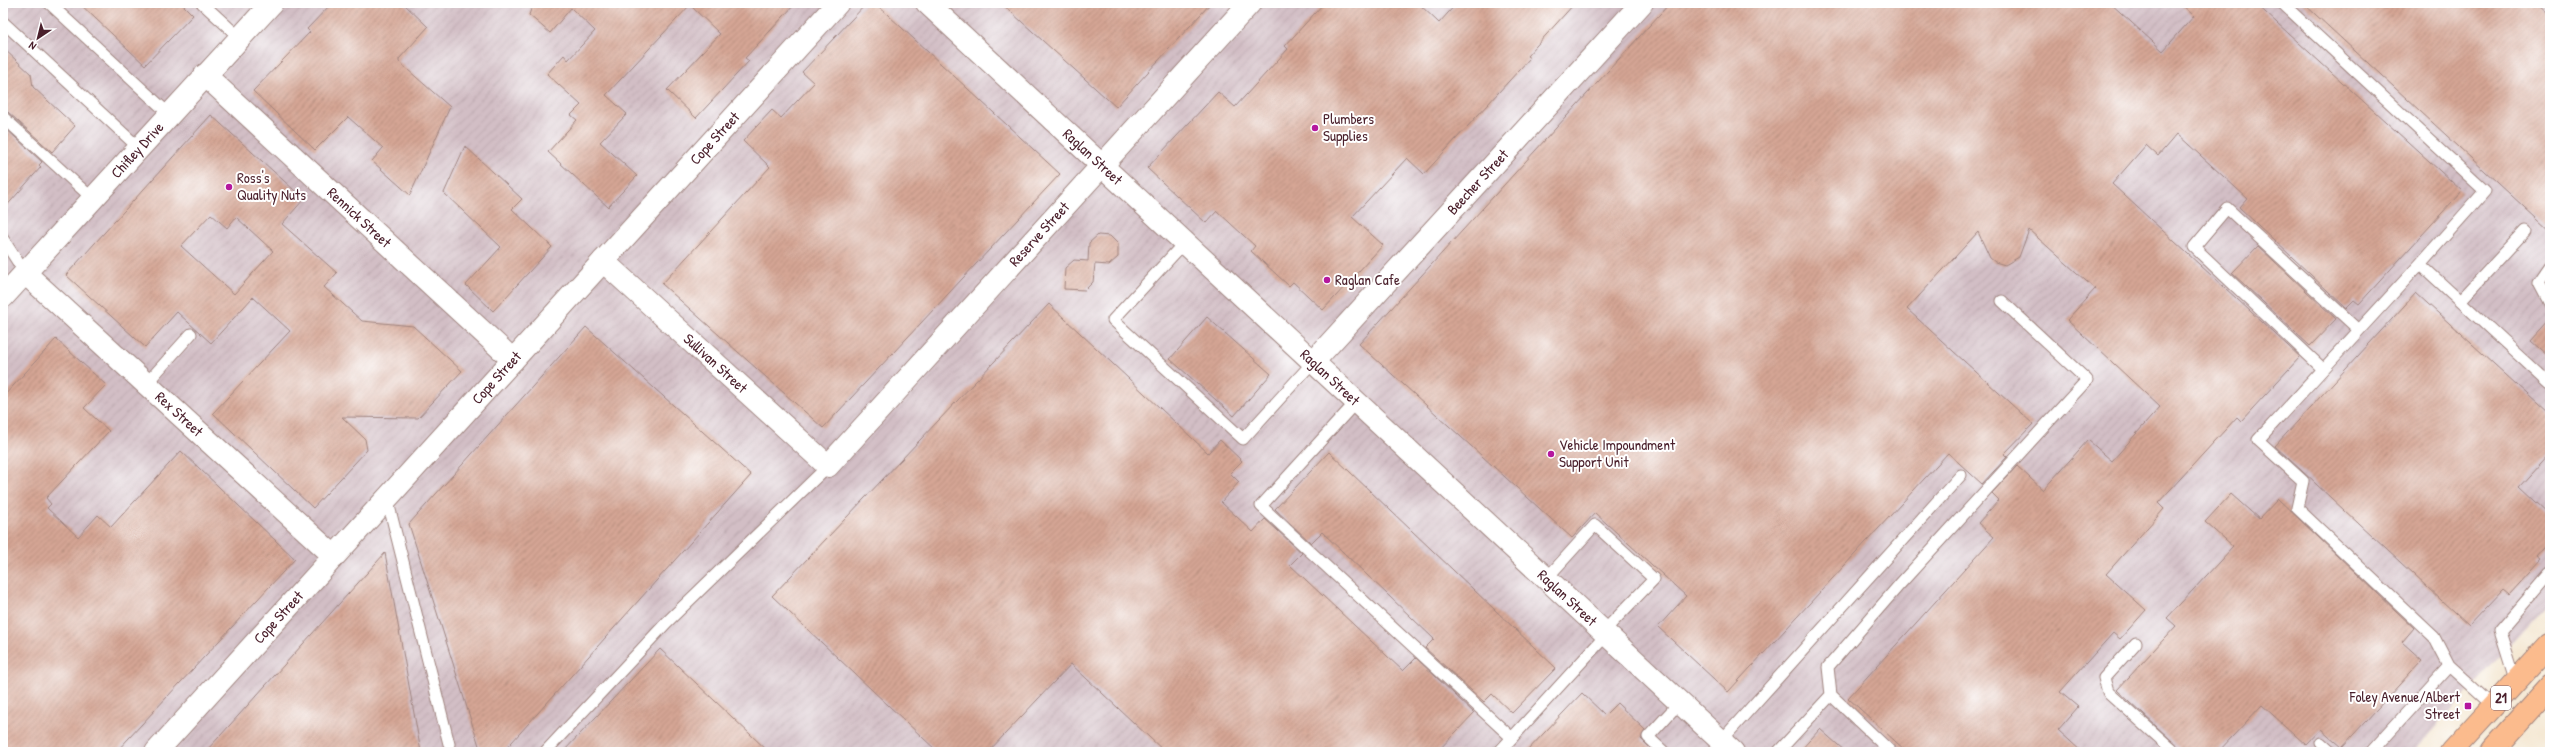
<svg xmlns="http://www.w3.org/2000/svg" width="2553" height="755" font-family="'Patrick Hand',sans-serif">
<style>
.industrial{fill:url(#industrial-furrows)}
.building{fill:url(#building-hatch);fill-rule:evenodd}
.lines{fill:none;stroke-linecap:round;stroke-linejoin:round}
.service-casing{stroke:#9f837e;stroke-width:13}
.minor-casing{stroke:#9f837e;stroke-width:24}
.tertiary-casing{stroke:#9f837e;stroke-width:24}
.primary-casing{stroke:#9f837e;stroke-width:24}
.service{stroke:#fff;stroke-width:11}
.minor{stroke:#fff;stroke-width:22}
.tertiary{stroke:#fff;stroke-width:22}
.primary{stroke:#fbbb8d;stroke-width:22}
.poi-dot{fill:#b5179e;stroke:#fff;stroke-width:1.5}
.labels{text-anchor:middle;stroke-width:4;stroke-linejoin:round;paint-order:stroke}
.shield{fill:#fff;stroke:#80626b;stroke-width:1}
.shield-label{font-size:14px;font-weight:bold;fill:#4a1f2b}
.poi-label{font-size:15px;fill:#4a1f2b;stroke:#fff;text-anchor:start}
.street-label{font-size:15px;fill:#4a1f2b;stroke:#fff}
</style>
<defs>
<pattern id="industrial-furrows" width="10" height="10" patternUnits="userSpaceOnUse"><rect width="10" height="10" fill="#d2bec5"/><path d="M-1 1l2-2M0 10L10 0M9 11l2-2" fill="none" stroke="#b6a3a9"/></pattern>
<pattern id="building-hatch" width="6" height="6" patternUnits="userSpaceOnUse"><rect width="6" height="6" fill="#d5a694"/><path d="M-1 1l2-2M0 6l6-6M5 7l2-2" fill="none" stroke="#af8779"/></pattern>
</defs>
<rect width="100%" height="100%" fill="#fff"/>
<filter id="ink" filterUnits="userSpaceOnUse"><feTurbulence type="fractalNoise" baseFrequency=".025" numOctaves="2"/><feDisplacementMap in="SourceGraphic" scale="8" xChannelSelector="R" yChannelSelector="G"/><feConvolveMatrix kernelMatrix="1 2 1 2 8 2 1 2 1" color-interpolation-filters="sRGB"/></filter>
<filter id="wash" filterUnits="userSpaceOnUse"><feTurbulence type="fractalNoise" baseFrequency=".012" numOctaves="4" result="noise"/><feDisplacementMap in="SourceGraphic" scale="16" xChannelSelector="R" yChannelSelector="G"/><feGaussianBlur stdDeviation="0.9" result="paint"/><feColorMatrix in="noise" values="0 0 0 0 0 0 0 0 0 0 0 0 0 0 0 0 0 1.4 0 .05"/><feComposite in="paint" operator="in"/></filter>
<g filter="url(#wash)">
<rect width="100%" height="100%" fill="#f4e7d1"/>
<!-- industrial -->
<path class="industrial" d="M3 3H2550V601L2413 752H3Z"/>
<g id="blocks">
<!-- building -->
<path class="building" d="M79 3H181L193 15 145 65Z
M332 3H403L428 27 399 59V62L450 107 410 195 372 161 383 148 348 117 315 150 253 91 310 32 307 29Z
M533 3H796L745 58 749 61 696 118 667 90 720 34 690 5 606 95 627 114 600 142 637 176 608 207 548 152 577 120 571 115 581 105 547 74 564 55 568 60 595 31 571 8 550 33 529 15Z
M867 3H875L1060 174 823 428 662 284 770 167 743 141 772 110 781 118 814 83 802 72Z
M1001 3H1211L1116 107Z
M1324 3H1418L1439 23 1457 3H1575L1527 56 1530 58 1424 174 1407 158 1352 217 1383 245 1323 310 1293 282 1289 286 1251 251 1255 246 1217 211 1206 223 1147 168 1218 92 1235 107 1288 49 1285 46Z
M1670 3H2110L2163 51 2194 16 2180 3H2255L2462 191 2359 304 2354 300 2346 308 2239 207 2247 198 2177 134 2158 156 2146 145 2112 184 2300 357 2241 421 2237 417 2158 503 2164 509 2106 574 2146 610 2120 639 2113 633 2060 692 2078 707 2058 730 2082 752H1907L1848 698 1994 537 1978 523 1999 500 1992 493 2017 466 2043 490 2088 440 2112 461 2160 407 2067 320 2095 289 2029 230 2019 257 2005 265 1995 262 1990 258 1978 232 1907 309 2033 424 2004 454 2007 457 1982 484 1948 453 1728 692 1658 627 1686 596 1595 513 1572 538 1359 344Z
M2303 3H2538L2550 14V231Z
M3 48 31 74 33 87 75 126 52 152 8 112 3 110Z
M211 115 304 199 282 224 337 273 324 287 362 321 413 326 462 371 418 418 342 417 365 439 367 450 313 508 213 413 290 331 253 297 211 343 177 312 145 347 66 275ZM211 214 227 228 236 217 273 251 234 294 181 246Z
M3 126 42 162 39 165 41 167 3 210Z
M465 146 522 199 512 209 552 247 493 311 466 285 501 247 444 193Z
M1098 235 1110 236 1118 244V257L1109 265 1095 264 1093 282 1085 290 1064 289 1065 268 1074 260 1088 261 1089 243Z
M2258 246 2336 319 2310 346 2232 273Z
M2416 293 2550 415V453L2519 487 2550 516V542L2538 556 2542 559 2509 595 2503 590 2469 626 2275 446Z
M1049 304 1208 453 1220 440 1242 461 1230 473 1239 482 1221 502 1253 532 1265 519 1302 553 1290 565 1403 671 1416 658 1474 713 1437 752H1165L1071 664 988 752H938L772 596Z
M1207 317 1271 374 1234 416 1170 359Z
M2550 318V358L2530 340Z
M586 327 751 475 503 752H481L409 524Z
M56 339 106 385 84 408 109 431 46 498 51 504 47 508 78 537 98 515 111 527 181 451 295 559 116 752H3V397Z
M1329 452 1556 668 1512 713 1492 694 1484 702 1425 648 1434 639 1322 532 1311 543 1275 509Z
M2231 494 2259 519 2278 499 2414 628 2402 642 2422 660 2342 747 2321 729 2306 745 2262 705 2218 752H2184L2117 690 2176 626 2167 618 2233 547 2205 522Z
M385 553 421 752H205L220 736Z
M660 649 769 752H563Z
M1582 693 1605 715 1617 703 1645 730 1641 739 1654 752H1526Z
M1820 729 1846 752H1799Z"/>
</g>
</g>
<g filter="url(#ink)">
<use href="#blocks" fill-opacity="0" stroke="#9f837e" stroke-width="1"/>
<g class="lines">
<!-- service casing -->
<g class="service-casing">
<path id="service" d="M49 3 170 115
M202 3 240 38
M2282 3 2485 191 2420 264 2258 440 2303 481 2297 508 2434 637 2449 666 2493 706
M3 22 139 148
M3 117 93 199
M3 239 25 273
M1185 242 1113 320 1243 439 1313 362
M2420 264 2550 384
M2550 267 2539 283 2550 304
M2460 301 2525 231
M2323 369 2194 247 2227 208 2359 330
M146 384 191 334
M1356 402 1261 506 1512 738
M387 498 449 744
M1547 578 1595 525 1654 579 1604 631
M2136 643 2104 678 2108 692 2175 752
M2516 682 2500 631 2550 573
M1831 695 1828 667 1900 584 2087 380 2002 301
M1721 741 1961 475
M2321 743 2331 752
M545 752 667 622 828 466
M1499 752 1607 634
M1664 752 1648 737 1680 702
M1778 752 1831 695 1891 752
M2371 752 2449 666"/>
</g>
<!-- minor casing -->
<g class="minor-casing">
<g id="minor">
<path id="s1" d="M205 75 513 360"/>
<path id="s2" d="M603 261 828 466 1250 3"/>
<path id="s3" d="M25 273 334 556"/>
<path id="s4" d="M1313 362 1642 3"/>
<path id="s5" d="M156 752 838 3"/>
</g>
</g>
<!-- tertiary casing -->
<g class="tertiary-casing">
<g id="tertiary">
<path id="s6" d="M927 3 1733 752"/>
<path id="s7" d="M3 297 272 3"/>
</g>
</g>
<!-- primary casing -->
<g class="primary-casing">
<path id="primary" d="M2451 752 2550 644
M2491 752 2550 686"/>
</g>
<!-- service -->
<use href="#service" class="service"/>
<!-- minor -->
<use href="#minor" class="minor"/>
<!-- tertiary -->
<use href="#tertiary" class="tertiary"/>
<!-- primary -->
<use href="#primary" class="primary"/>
</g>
</g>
<!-- markers -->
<g class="poi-dot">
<circle cx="1315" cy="128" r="4"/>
<circle cx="229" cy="187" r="4"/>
<circle cx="1327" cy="280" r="4"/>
<circle cx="1551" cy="454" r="4"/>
<rect x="2464" y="702" width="8" height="8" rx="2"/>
</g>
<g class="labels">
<!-- shield labels -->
<rect class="shield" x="2491" y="686" width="20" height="24" rx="3"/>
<g class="shield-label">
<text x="2501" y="703">21</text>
</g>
<!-- poi labels -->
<g class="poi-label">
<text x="1323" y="124">Plumbers<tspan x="1323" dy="17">Supplies</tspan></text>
<text x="237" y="183">Ross's<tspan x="237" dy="17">Quality Nuts</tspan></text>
<text x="1335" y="285">Raglan Cafe</text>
<text x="1559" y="450">Vehicle Impoundment<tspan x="1559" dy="17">Support Unit</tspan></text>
<text x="2460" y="702" text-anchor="end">Foley Avenue/Albert<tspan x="2460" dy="17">Street</tspan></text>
</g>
<!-- street labels -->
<g class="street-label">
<text dy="5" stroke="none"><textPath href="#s5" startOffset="830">Cope Street</textPath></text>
<text dy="5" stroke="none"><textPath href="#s7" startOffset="199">Chifley Drive</textPath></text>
<text dy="5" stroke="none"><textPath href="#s6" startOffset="226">Raglan Street</textPath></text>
<text dy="5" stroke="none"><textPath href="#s4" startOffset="244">Beecher Street</textPath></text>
<text dy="5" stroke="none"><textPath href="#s1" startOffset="210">Rennick Street</textPath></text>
<text dy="5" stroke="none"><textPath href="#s2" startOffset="618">Reserve Street</textPath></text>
<text dy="5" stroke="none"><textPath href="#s2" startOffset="152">Sullivan Street</textPath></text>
<text dy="5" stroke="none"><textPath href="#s5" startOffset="506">Cope Street</textPath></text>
<text dy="5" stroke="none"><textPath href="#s6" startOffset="550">Raglan Street</textPath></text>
<text dy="5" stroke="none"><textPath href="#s3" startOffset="209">Rex Street</textPath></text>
<text dy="5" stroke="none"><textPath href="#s6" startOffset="874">Raglan Street</textPath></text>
<text dy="5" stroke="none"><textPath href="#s5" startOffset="182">Cope Street</textPath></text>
</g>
</g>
<!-- margin -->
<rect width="2553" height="755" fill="none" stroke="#fff" stroke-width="16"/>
<!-- north arrow -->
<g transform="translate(38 38) rotate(215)" stroke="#ffffff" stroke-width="3" paint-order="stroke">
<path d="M0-3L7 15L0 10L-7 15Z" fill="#4a1f2b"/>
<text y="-6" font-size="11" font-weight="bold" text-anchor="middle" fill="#4a1f2b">N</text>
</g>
</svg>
